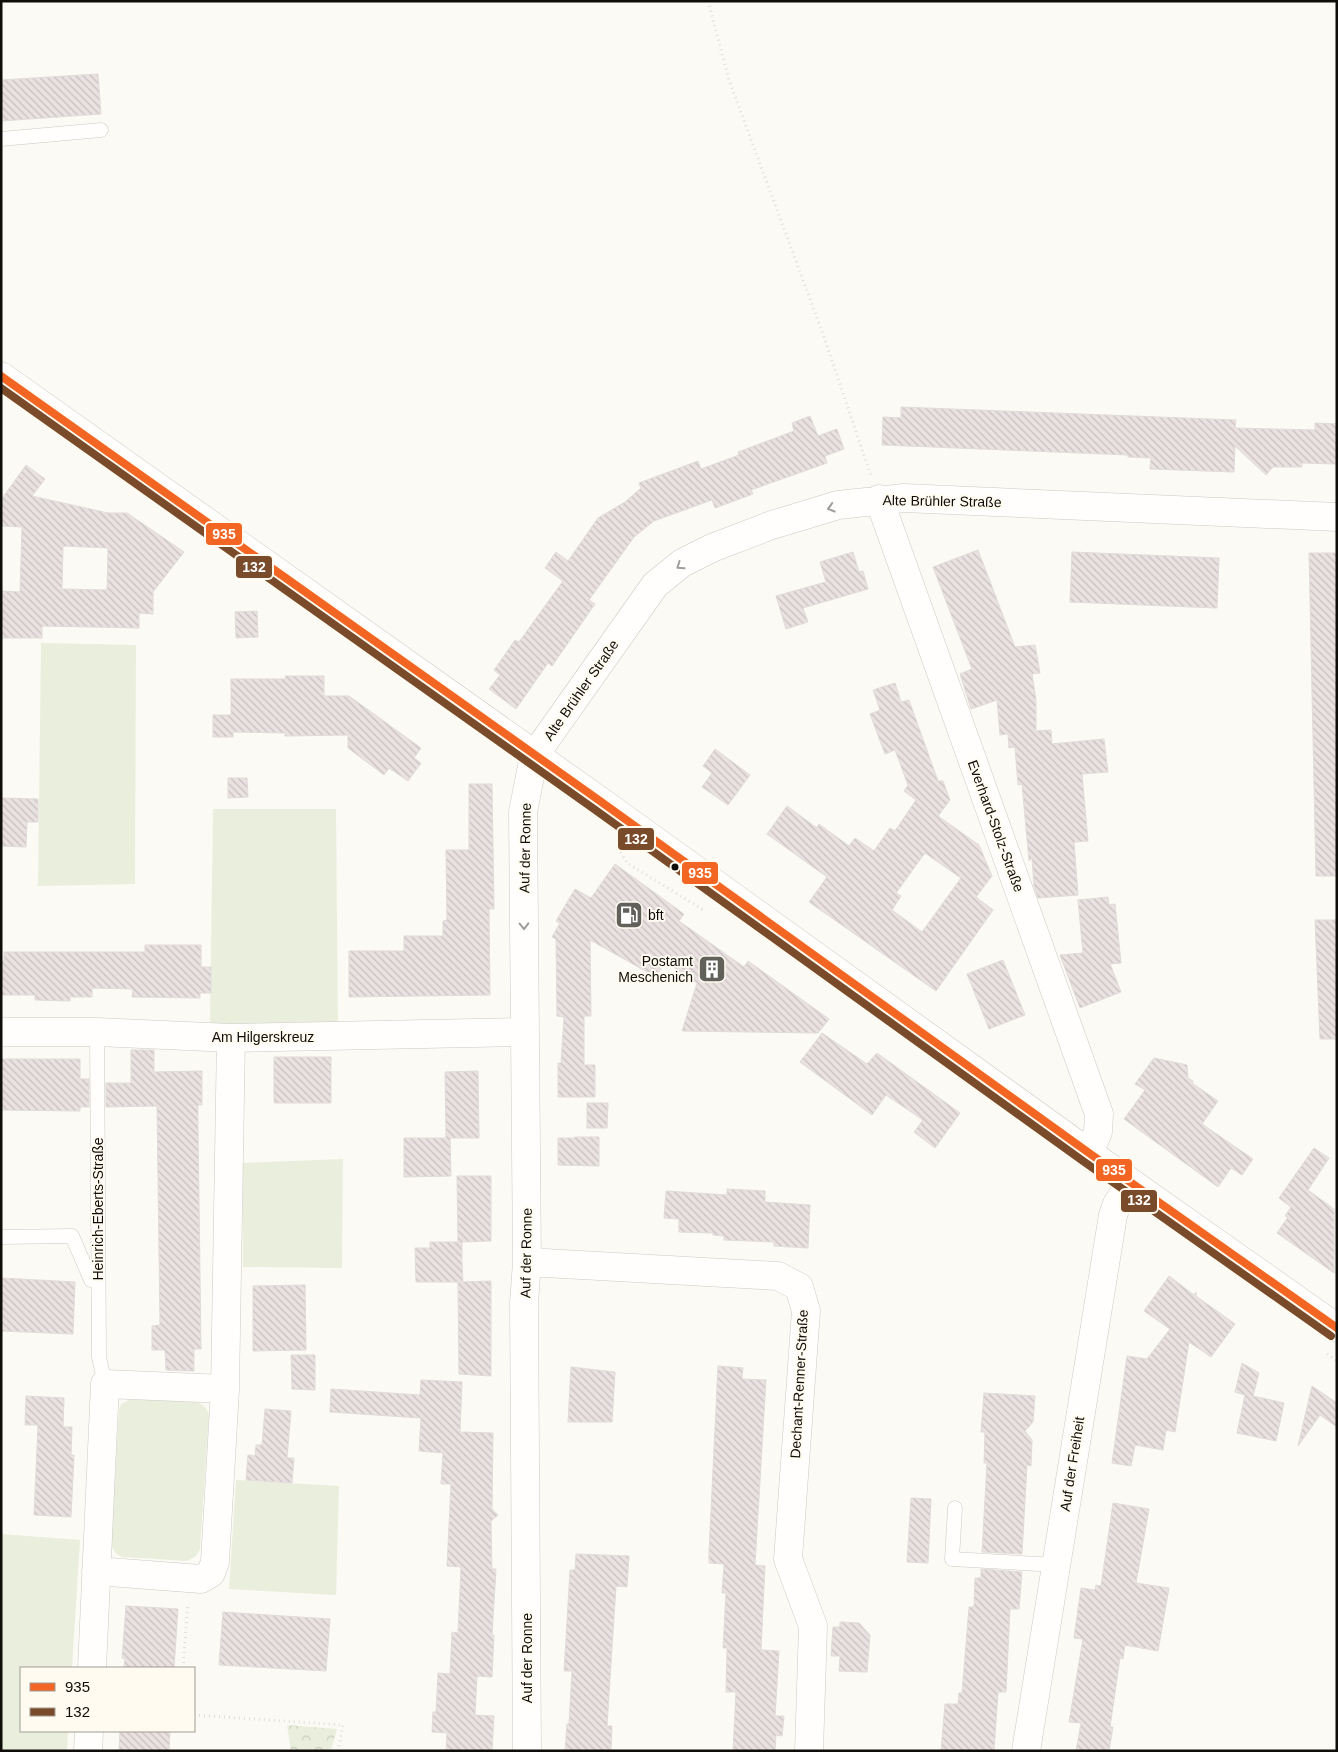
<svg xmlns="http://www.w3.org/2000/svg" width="1338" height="1752" font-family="Arial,sans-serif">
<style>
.grass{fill:#eaefdd}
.park{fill:url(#park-crowns)}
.building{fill:url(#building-back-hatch);stroke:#e0dcda;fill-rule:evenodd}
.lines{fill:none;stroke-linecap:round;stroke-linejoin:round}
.lane-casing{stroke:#cccac5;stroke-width:15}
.street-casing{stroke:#cccac5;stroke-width:29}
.secondary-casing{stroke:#cccac5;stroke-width:29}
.path{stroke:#dfdedc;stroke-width:3;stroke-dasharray:1 4;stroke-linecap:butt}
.lane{stroke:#fffefd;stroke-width:14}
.street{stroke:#fffefd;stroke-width:28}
.secondary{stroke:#fffefd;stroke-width:28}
.bus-1-casing{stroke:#fffbf0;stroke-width:11}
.bus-2-casing{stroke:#fffbf0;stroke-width:11}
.bus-1{stroke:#f26522;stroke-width:8}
.bus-2{stroke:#7a4b2a;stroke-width:8}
.oneway{stroke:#9f9e9b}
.bus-dot{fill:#0f0d09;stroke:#fffbf0;stroke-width:2}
.labels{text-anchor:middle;stroke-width:4;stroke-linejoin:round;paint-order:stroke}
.street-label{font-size:14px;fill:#0f0d09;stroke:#fffbf0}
.poi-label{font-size:14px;fill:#0f0d09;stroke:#fffbf0;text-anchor:start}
.line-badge{stroke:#fffbf0;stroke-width:2}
.badge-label{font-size:14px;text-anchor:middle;font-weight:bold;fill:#fff}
</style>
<defs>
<pattern id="park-crowns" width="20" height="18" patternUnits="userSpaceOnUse" patternTransform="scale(1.25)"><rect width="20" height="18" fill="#eaefdd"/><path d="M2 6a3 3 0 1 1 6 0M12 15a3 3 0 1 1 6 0" fill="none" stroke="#c8ccbc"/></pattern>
<pattern id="building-back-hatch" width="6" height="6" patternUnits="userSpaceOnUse" patternTransform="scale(1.25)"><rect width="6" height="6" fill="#eae1e1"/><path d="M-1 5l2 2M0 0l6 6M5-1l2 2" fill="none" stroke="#c8c0c0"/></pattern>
</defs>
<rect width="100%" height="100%" fill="#fcfaf4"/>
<!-- grass -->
<path class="grass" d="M41 643 136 645 135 884 38 886Z
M213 809H336L338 1027 210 1024Z
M343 1159 342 1268 243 1267 242 1163Z
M133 1398 197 1402C203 1405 206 1407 209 1414L200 1549 196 1556 187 1561 122 1557C116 1554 113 1551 111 1544L119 1410 121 1404Z
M236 1480 339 1486 336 1595 229 1589Z
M1 1534 80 1540 72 1668H21V1731H68L67 1751H1Z"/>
<!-- park -->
<path class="park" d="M287 1725 337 1729 331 1751H291Z"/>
<!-- building -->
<path class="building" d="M98 74 101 114 1 121V80Z
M901 407 1236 420 1235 428 1315 430V423L1337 424V464L1302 463V467H1273L1266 475 1235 446 1234 472 1150 469 1151 458 1128 457V455L882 445 883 417 901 418Z
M810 416 818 436 837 429 844 449 825 456 827 463 751 490 753 494 715 508 712 500 654 521 634 537 589 600 595 604 552 666 548 663 516 709 489 689 500 675 494 670 515 640 519 642 563 581 545 568 556 552 568 561 598 518 625 502 641 488 639 483 698 461 701 469 739 455 738 452 794 431 792 423Z
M26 465 45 479 32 496 108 513H127L184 552 153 592V614L139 613V628L42 626V638H1V591L20 592 22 527 1 526V500ZM63 546 108 548 107 590 62 589Z
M978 550 1015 647 1035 645 1040 673 1032 674 1036 700V731L1051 730 1052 744 1104 739 1108 772 1082 774 1088 841 1074 842 1078 895 1038 898 1034 886 1032 858 1029 861 1022 784 1018 785 1015 747 1009 748 1008 734 1000 735 997 700 971 709 960 674 972 669 933 567Z
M853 552 859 572 863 571 868 589 803 608 808 622 786 629 776 596 826 582 820 562Z
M1072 552 1219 558 1217 608 1070 602Z
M1309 553H1337V876H1316Z
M257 611 258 637 236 638 235 612Z
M285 676H324V696H349L421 748 414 758 421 763 408 781 389 768 384 775 348 748V735L285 736V733L233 732V737H213V715H231V679H286Z
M895 683 901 702 909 700 938 781H943L950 800 938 816 979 845 992 876 976 897 993 910 936 991 809 902 827 877 767 834 787 806 817 828 819 824 849 846 855 838 874 851 890 828 895 831 916 800 904 791 908 785 895 750 885 754 870 714 880 710 873 690ZM925 853 961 878 922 932 892 910 901 896 896 893Z
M715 749 750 775 728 805 702 787 712 773 703 766Z
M228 778H247L248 797 228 798Z
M469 784H492L494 909H489L490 995 349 997V951H404V936H443V921L447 920 446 850H469Z
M1 798 38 799V822H27L26 847 1 846Z
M615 864 684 914 679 921 744 967 748 961 829 1019 818 1033 682 1031 697 983 665 961 656 977 590 940 591 1016H584V1065H595V1097H558V1063H561L564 1017 557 1016 556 939 552 937 560 923 556 921 575 889 591 898Z
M1108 897 1109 905 1115 904 1121 963 1110 964 1121 992 1080 1008 1060 955 1083 953 1078 900Z
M1315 920H1337V1039H1320Z
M145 945H201V967H211V993H200V998L132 997 133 989 92 988V997H70V1001L35 1000V995H1V961H4V952H145Z
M1003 960 1025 1015 989 1029 967 974Z
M822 1033 867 1064 877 1053 960 1113 935 1148 914 1132 923 1120 886 1095 872 1115 800 1062Z
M131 1050H154V1072L202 1071V1105H198V1126L201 1349H194V1371L166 1370 165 1350H152V1326L160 1325 157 1106 106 1107V1083H131Z
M274 1057H331V1103H274Z
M1154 1058 1187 1065 1188 1078 1193 1081 1192 1083 1218 1101 1202 1124 1253 1159 1242 1175 1231 1168 1218 1187 1124 1119 1145 1090 1135 1084Z
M1 1059H80V1079H89V1107H80V1111L1 1110Z
M478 1071 479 1138H450L451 1176 404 1177V1138H446L445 1072Z
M587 1103H608L607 1128H587Z
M575 1137H599V1166L558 1165V1138H575Z
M1314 1148 1329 1158 1308 1190 1334 1209V1273L1277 1233 1288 1217 1285 1216 1291 1207 1279 1198Z
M457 1176H491V1241L462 1242V1262L463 1282 491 1281V1376L459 1374 458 1282H416L415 1248H430V1242H458Z
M727 1189 765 1191V1202L810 1205 808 1248 774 1246V1242L724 1240V1236L713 1235V1233L679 1232V1219L664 1218 666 1191 727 1195Z
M1169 1276 1194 1295 1196 1292V1296L1235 1324 1211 1357 1189 1342 1175 1432 1166 1430 1163 1450 1135 1445 1131 1466 1112 1463 1127 1356 1147 1359 1170 1329 1144 1311Z
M1 1278 75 1282 73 1334 1 1331Z
M305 1285 306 1350 253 1351V1286Z
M291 1355H315V1390L292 1389Z
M1242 1363 1259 1373 1253 1396 1284 1403 1276 1441 1237 1433 1245 1395 1235 1392Z
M718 1366 743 1368 742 1379 766 1380 755 1565 765 1566 761 1650 779 1651 775 1716H784L782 1736 776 1735 775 1751H733L736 1692H726L727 1648H723L726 1593H722L724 1564 709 1563V1552Z
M571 1367 615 1372 612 1422H568Z
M421 1380 462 1382 460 1432 493 1433 492 1509 498 1515 491 1521 492 1569H496L492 1635H494L492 1677 477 1676 475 1715 494 1716 492 1751H446L447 1733 432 1732 433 1712H436L438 1673 450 1674 452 1632 458 1633 461 1567 447 1566 451 1484H441L443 1453 419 1451 421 1418 330 1412 331 1389 420 1395Z
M1312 1386 1337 1403V1427L1320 1415 1298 1446Z
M984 1393 1035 1396 1033 1422 1025 1431 1032 1440 1031 1466 1027 1465 1022 1554 982 1552 987 1463H984L985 1432H981Z
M26 1396 64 1398 63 1427H72L71 1455H74L71 1517 34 1515 38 1425H25Z
M265 1409 291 1411 287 1458H294L292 1483 246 1480 248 1455 255 1456 256 1445H262Z
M911 1498 931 1499 928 1563 907 1562Z
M1113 1503 1149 1509 1136 1583 1169 1588 1158 1651 1125 1645 1123 1659 1120 1658 1110 1727H1113L1109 1751H1076L1081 1723 1069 1722 1083 1639 1074 1638 1081 1588 1095 1590 1096 1585 1101 1586Z
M576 1554 629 1556 627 1587 616 1586 607 1726H612L611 1751H565L567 1724H569L572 1671H564L566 1639 570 1570H575Z
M981 1569 1022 1572 1019 1609H1010L1006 1692H998L994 1751H941L945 1704H958L959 1693H962L969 1607H974L975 1578H981Z
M126 1606 178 1609 174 1668H124L125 1659 122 1658Z
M223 1612 330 1619 326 1671 219 1665Z
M840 1622 859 1623 870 1635 867 1672 839 1671 840 1656H831L833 1627H840Z
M120 1731H170L169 1751H119Z"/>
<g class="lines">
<!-- lane casing -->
<g class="lane-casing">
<path id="lane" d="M1 139 101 130
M97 1032 99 1357 105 1384
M1 1237 72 1236 91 1280H98
M955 1508 952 1559 1056 1565"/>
</g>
<!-- street casing -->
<g class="street-casing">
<path id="street" d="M879 499 1099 1114 1098 1132 1089 1153
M1 1032H97L231 1038 525 1032
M527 1262 778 1276 799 1287 806 1311 788 1559 813 1626 809 1751
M96 1571 201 1579 211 1573 215 1562 225 1389 231 1038
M92 1668 105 1384 225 1389
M88 1751 89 1731
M527 1751 524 1303 527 1262 523 812 534 756 655 585 682 563 712 548 772 525 838 505 904 498 1337 517
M1026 1751 1113 1215 1117 1204 1131 1183"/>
</g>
<!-- secondary casing -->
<g class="secondary-casing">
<path id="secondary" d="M1 376 600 801 1089 1153 1337 1328"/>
</g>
<!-- path -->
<path class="path" d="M708 1 729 80 824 337 871 476
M618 848 627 863 705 911
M1327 1354 1337 1361
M183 1668 188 1603
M194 1715 343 1725 338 1751"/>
<!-- lane -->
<use href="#lane" class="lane"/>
<!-- street -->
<use href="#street" class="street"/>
<!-- secondary -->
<use href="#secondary" class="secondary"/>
<!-- bus-1 casing -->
<g class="bus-1-casing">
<path id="bus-1" d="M1 376 600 801 1089 1153 1337 1328"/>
</g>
<!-- bus-2 casing -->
<g class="bus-2-casing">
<path id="bus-2" d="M1 388 594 809 1083 1161 1331 1336"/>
</g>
<!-- bus-1 -->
<use href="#bus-1" class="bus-1"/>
<!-- bus-2 -->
<use href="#bus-2" class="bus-2"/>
</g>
<!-- one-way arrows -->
<defs><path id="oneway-chevron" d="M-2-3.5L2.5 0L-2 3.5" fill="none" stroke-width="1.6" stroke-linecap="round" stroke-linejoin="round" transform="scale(1.25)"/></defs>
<g class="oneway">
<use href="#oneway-chevron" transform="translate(831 508) rotate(164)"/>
<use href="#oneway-chevron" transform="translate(680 566) rotate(145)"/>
<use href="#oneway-chevron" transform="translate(524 926) rotate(89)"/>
</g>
<!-- icons -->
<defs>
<g id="fuel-square" transform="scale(1.4375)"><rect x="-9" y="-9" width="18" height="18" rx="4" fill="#62605b" stroke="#fffbf0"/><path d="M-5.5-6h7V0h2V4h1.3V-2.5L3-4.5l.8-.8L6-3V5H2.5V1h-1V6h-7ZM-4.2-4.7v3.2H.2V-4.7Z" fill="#fff"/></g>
<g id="building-square" transform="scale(1.4375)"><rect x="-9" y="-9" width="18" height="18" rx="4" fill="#62605b" stroke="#fffbf0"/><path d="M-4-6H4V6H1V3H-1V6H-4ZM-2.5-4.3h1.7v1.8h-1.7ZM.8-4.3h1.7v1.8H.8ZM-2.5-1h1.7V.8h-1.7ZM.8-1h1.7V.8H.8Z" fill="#fff"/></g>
</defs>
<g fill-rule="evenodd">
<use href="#fuel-square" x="629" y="915"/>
<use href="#building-square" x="712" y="969"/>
</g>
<!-- markers -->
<circle class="bus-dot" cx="675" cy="867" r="4.5"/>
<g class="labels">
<!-- street labels -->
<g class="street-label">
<text transform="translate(942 501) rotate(1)" y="5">Alte Brühler Straße</text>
<text transform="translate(581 690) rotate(-55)" y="5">Alte Brühler Straße</text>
<text transform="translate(996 826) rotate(70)" y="5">Everhard-Stolz-Straße</text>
<text transform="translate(525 848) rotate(-89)" y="5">Auf der Ronne</text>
<text x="263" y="1042">Am Hilgerskreuz</text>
<text transform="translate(98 1209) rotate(-90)" y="5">Heinrich-Eberts-Straße</text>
<text transform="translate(526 1253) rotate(-89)" y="5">Auf der Ronne</text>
<text transform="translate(799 1384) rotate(-87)" y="5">Dechant-Renner-Straße</text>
<text transform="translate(1072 1464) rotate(-81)" y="5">Auf der Freiheit</text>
<text transform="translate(527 1658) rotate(-90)" y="5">Auf der Ronne</text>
</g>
<!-- poi labels -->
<g class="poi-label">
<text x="648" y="920">bft</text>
<text x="693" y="966" text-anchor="end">Postamt<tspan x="693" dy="16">Meschenich</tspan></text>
</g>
</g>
<g class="line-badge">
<rect x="205" y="522" width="38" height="24" rx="5" fill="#f26522"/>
<rect x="235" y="555" width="38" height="24" rx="5" fill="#7a4b2a"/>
<rect x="617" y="827" width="38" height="24" rx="5" fill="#7a4b2a"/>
<rect x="681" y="861" width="38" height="24" rx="5" fill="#f26522"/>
<rect x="1095" y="1158" width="38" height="24" rx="5" fill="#f26522"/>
<rect x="1120" y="1189" width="38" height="24" rx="5" fill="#7a4b2a"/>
</g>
<g class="badge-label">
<text x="224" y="539">935</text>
<text x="254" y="572">132</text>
<text x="636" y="844">132</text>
<text x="700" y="878">935</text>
<text x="1114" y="1175">935</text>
<text x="1139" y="1205">132</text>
</g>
<!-- border -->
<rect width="1338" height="1752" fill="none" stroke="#0f0d09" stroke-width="5"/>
<!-- legend -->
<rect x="20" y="1667" width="175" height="65" fill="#fffbf0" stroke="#9f9c94"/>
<rect x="30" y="1683" width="25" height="8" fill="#f26522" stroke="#9f9c94"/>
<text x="65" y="1692" font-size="15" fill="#0f0d09">935</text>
<rect x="30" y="1708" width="25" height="8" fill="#7a4b2a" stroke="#9f9c94"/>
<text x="65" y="1717" font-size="15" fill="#0f0d09">132</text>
</svg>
